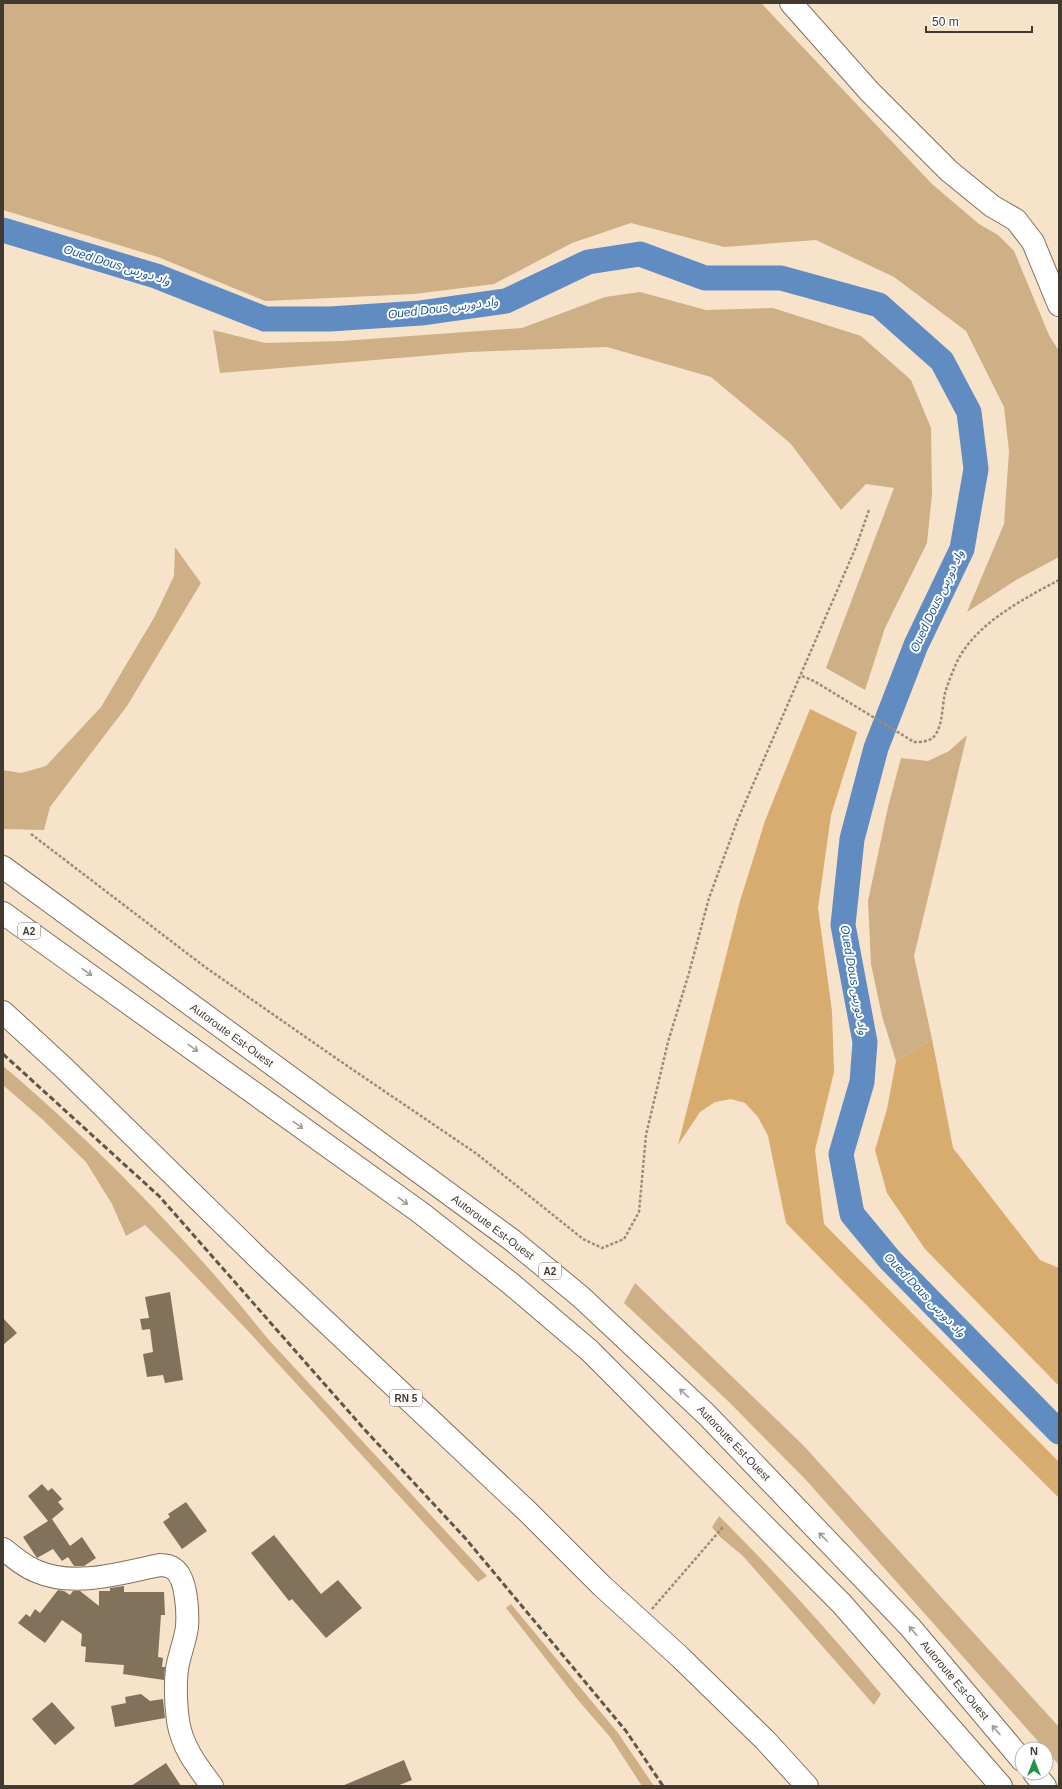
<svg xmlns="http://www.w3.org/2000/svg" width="1062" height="1789" font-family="Arial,'Noto Sans Arabic',sans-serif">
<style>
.green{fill:#ceaf86}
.forest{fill:#d8ab6f}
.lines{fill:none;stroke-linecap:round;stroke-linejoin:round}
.river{stroke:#618cc2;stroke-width:25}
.building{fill:#83725b}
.secondary-casing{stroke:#82715b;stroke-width:24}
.primary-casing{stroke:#82715b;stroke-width:24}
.highway-casing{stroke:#82715b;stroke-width:24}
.path{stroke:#9a8c7c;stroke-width:2.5;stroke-dasharray:3 2;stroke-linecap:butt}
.secondary{stroke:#fff;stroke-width:22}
.primary{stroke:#fff;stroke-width:22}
.highway{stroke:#fff;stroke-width:22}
.rail{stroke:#60564b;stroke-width:3;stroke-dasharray:6 3;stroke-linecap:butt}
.oneway{stroke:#a09c98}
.labels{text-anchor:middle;stroke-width:4;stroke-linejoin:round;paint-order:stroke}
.shield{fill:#fff;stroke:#7b756f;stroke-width:1}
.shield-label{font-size:10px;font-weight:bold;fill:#423a31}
.street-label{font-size:11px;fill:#423a31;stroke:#fff}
.water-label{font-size:12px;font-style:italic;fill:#175395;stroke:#fff}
</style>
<rect width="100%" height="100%" fill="#f7e3ca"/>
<!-- green -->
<path class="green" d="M3 3H761L932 184 979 224 998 235 1014 251 1049 335 1059 351V557L1016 580 967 612 1004 524 1009 451 1004 407 966 331 894 277 816 240 724 247 631 223 572 243 494 284 414 294 265 301 158 257 3 210Z
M640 292 706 310 773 308 861 336 911 380 931 428 932 494 927 543 885 628 865 690 826 668 894 488 866 484 841 510 790 443 711 377 607 347 469 352 220 373 213 330 265 343 342 341 522 328 605 297Z
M175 547 201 583 127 706 50 807 44 830 3 829V770L21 773 46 766 101 707 155 616 174 576Z
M967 735 914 956 932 1039 896 1061 882 1016 871 964 868 901 888 807 901 758 928 761 949 751Z
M3 1066C98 1146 191 1243 268 1339L487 1576 478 1582 249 1332 180 1260 145 1225 126 1236 112 1204 86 1162 42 1119 3 1085Z
M635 1283 803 1445 1059 1727V1765L807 1481 729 1402 624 1303Z
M719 1516C776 1573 830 1632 881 1694L874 1705 743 1556 720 1537 712 1527Z
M511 1604 618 1733 654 1786H642L610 1737 578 1700 506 1608Z"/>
<!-- forest -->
<path class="forest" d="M810 709 857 732 831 815 818 908 832 1011 834 1072 815 1150 824 1224 1059 1462V1498L884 1323 786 1223 768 1136 758 1117 745 1103 731 1099 715 1102 700 1112 678 1145 740 901 765 821Z
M932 1039 953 1148 1040 1260 1059 1268V1386L925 1249 887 1193 875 1150 887 1109 896 1061Z"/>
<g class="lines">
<!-- river -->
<path class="river" d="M3 230 156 276 265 319H330L421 313 506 301 588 262 640 254 705 278H781L879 305 942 361 969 412 976 469 962 549 916 645 876 748 852 839 843 925 865 1042 862 1082 841 1154 852 1214 890 1260 1059 1432"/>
</g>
<!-- building -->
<path class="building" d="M170 1292 183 1380 165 1383 163 1375 147 1377 143 1354 153 1352 150 1329 142 1330 140 1319 149 1318 145 1297Z
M3 1318 17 1333 3 1345Z
M42 1484 48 1491 52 1488 62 1499 58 1502 64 1509 52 1519 70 1546 82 1537 96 1558 84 1566H74L68 1557 62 1561 53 1549 37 1558 23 1537 48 1521 28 1496Z
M186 1502 207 1531 182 1549 163 1522 170 1517 168 1514Z
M274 1535 321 1594 338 1580 362 1608 326 1638 292 1599 289 1601 251 1553Z
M124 1586V1592H164L165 1615H161L158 1657 163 1658 162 1667H165L164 1680 123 1674 124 1665 85 1662 86 1647 81 1646 82 1634 62 1620 45 1643 18 1623 26 1614 30 1617 35 1609 40 1613 58 1590 64 1591 70 1595 73 1591H80L99 1606V1591H110V1588Z
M141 1694 150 1701 163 1699 165 1718 115 1727 111 1706 126 1703 125 1697Z
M52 1702 75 1728 55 1745 32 1719Z
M404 1760 412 1780 397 1786H342Z
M166 1763 181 1786H131Z"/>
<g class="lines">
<!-- secondary casing -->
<g class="secondary-casing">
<path id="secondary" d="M791 3 869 91 949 171 992 206 1016 220 1033 242 1059 305
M3 1549C14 1557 23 1566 36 1571 74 1588 121 1573 160 1565 165 1565 170 1566 174 1569 187 1578 188 1613 187 1627 185 1642 179 1655 177 1669 175 1685 176 1705 178 1721 182 1747 197 1766 212 1786"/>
</g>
<!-- primary casing -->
<g class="primary-casing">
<path id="primary" d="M3 1012 64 1068 257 1257 528 1512 602 1586 680 1657 766 1741 807 1786"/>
</g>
<!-- highway casing -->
<g class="highway-casing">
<path id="highway" d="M3 867 512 1240 581 1297 707 1415 910 1627 1022 1760
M3 913 421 1213 510 1283 590 1351 842 1604 1001 1786
M1034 1773 1045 1786"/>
</g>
<!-- path -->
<path class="path" d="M802 676 814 681 914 742C922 742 931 742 936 734 943 722 942 706 945 693 948 683 952 673 956 664 973 625 1023 599 1059 580
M31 834 205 967 340 1061 477 1154 583 1239 602 1248 624 1239 639 1212 646 1135 668 1042 689 973 709 898 738 819 856 547 869 510
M652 1609 723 1527"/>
<!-- secondary -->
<use href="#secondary" class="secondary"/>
<!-- primary -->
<use href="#primary" class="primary"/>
<!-- highway -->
<use href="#highway" class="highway"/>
<!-- rail -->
<path class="rail" d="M3 1054 159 1196 365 1430 466 1539 626 1731 663 1786"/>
</g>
<!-- one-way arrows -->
<defs><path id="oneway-shaft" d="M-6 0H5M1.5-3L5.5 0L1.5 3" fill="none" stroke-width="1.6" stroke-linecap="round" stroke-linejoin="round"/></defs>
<g class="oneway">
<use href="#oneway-shaft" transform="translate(87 972) rotate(35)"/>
<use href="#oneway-shaft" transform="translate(193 1048) rotate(36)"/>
<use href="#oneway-shaft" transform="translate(298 1125) rotate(36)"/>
<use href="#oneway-shaft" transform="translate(403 1201) rotate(36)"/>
<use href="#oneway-shaft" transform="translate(684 1393) rotate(-137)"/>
<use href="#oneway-shaft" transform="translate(823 1537) rotate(-134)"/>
<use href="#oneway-shaft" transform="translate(913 1631) rotate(-130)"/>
<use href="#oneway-shaft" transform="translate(996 1730) rotate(-131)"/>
</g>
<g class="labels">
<!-- shield labels -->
<g class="shield">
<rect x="18" y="923" width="22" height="16" rx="3"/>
<rect x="539" y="1263" width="22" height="16" rx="3"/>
<rect x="390" y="1390" width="32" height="16" rx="3"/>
</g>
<g class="shield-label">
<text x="29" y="935">A2</text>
<text x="550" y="1275">A2</text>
<text x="406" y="1402">RN 5</text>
</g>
<!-- street labels -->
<g class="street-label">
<text transform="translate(232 1035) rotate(36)" y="4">Autoroute Est-Ouest</text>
<text transform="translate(493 1227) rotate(37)" y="4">Autoroute Est-Ouest</text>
<text transform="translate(734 1443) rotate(46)" y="4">Autoroute Est-Ouest</text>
<text transform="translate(955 1680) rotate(50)" y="4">Autoroute Est-Ouest</text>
</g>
<!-- water labels -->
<g class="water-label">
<text transform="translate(117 265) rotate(17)" y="4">Oued Dous واد دورس</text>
<text transform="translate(443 308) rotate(-7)" y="4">Oued Dous واد دورس</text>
<text transform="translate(937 601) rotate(-65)" y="4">Oued Dous واد دورس</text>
<text transform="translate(854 980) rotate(80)" y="4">Oued Dous واد دورس</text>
<text transform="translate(925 1295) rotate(46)" y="4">Oued Dous واد دورس</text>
</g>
</g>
<!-- border -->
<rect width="1062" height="1789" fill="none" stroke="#423a31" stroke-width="8"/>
<!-- north arrow -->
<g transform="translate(1034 1761)"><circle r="19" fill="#ffffff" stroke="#b3b0ad"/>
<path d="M0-3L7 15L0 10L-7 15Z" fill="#249048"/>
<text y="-6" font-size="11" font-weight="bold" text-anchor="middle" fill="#423a31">N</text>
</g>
<!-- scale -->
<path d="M926 26v6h106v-6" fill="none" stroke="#423a31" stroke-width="2"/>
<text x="932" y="26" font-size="12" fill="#423a31" stroke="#ffffff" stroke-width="3" paint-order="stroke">50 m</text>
</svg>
